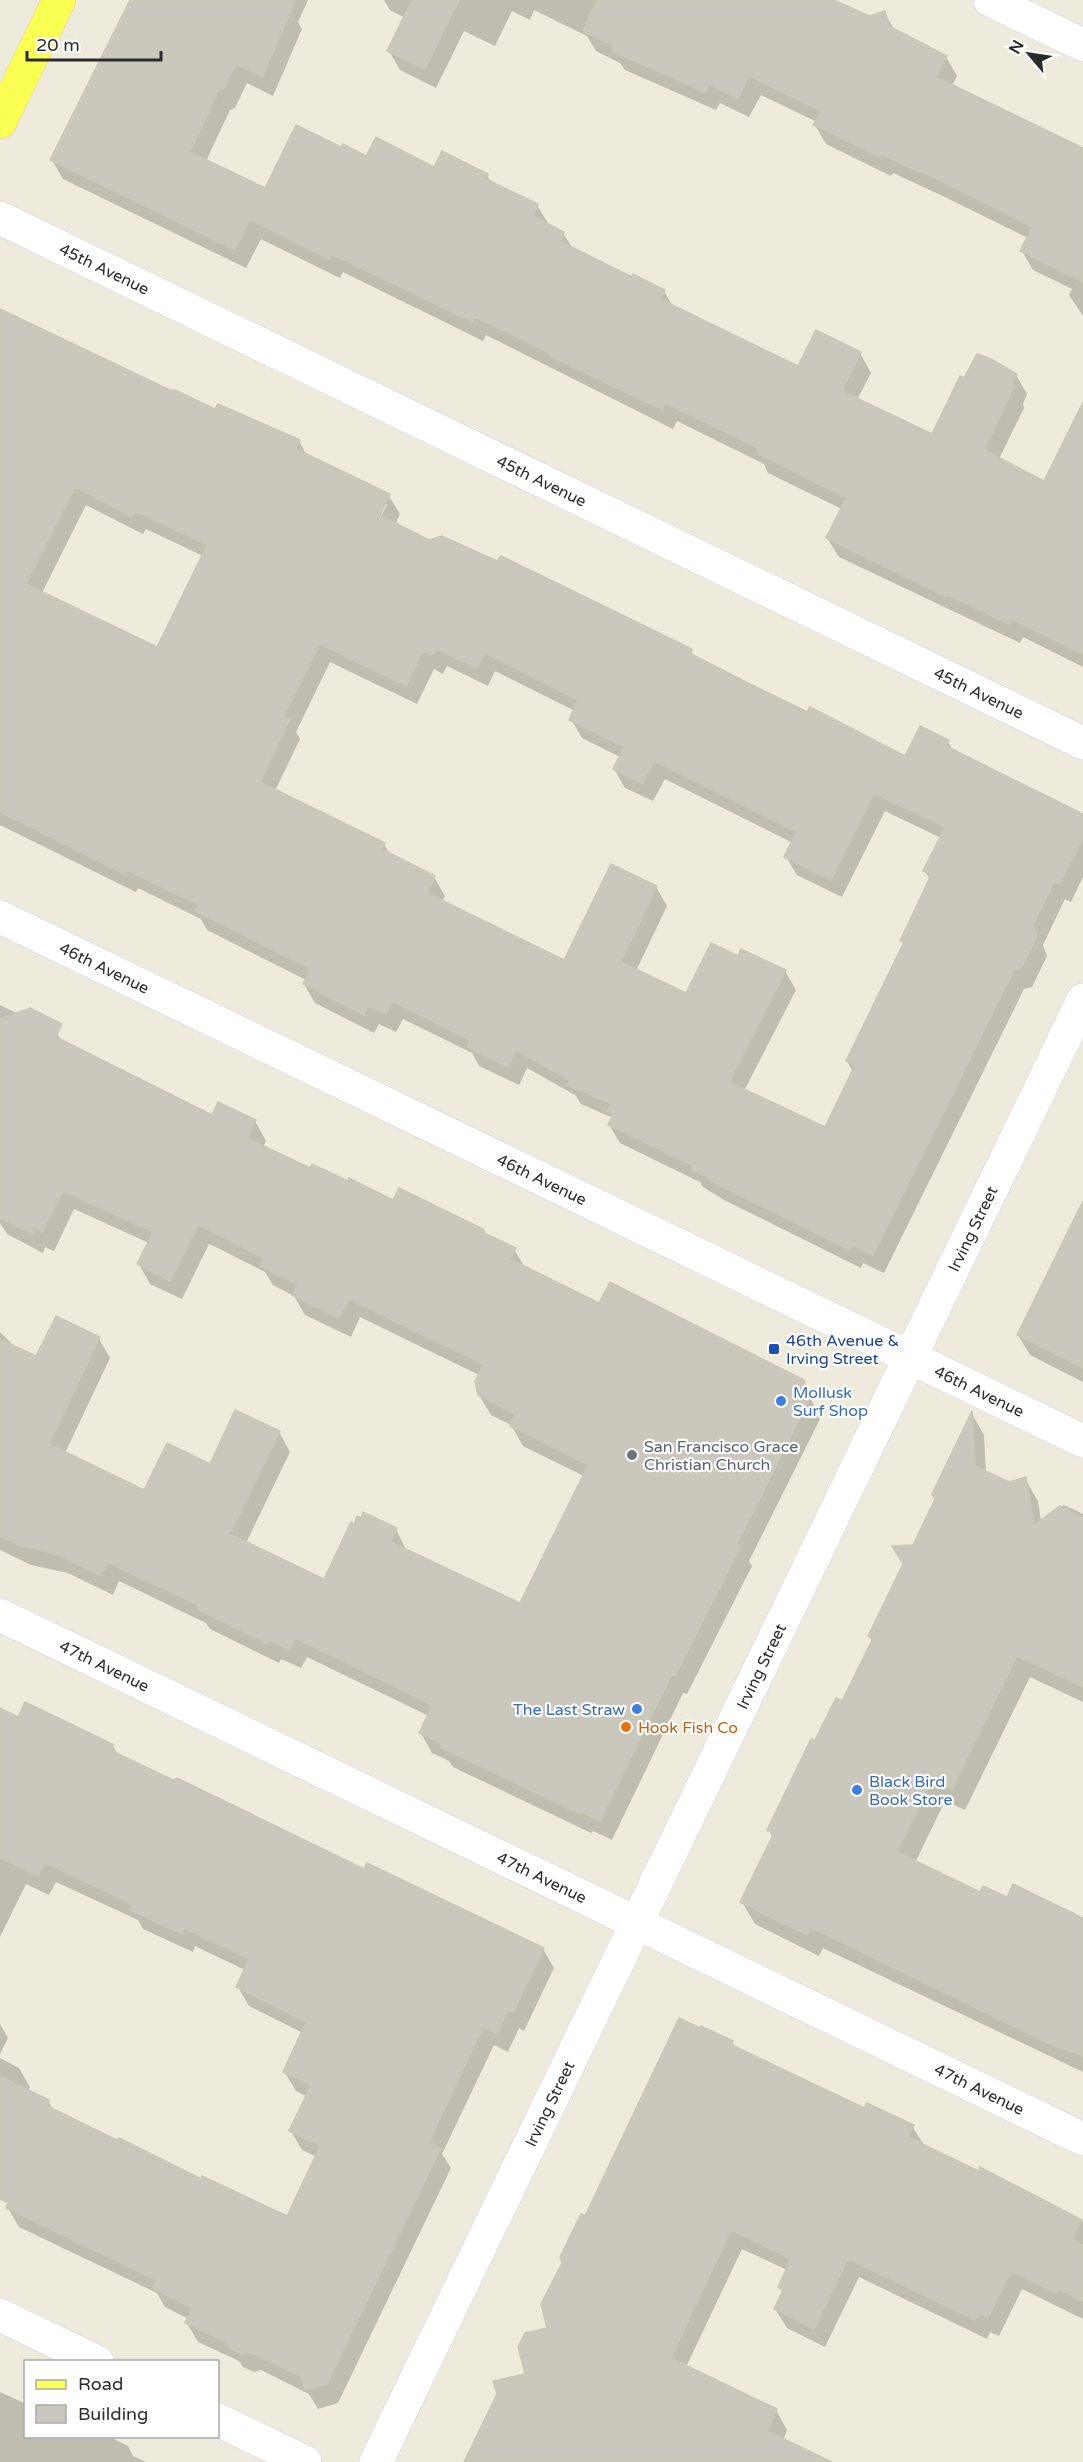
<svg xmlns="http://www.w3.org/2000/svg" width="1083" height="2462" font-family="'Varela Round',sans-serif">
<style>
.shadow{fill:#0003;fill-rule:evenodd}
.building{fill:#cac8bc;stroke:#cac8b5;stroke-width:1.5;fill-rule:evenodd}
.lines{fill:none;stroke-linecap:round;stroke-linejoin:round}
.minor-casing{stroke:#d3d1e6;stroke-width:34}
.primary-casing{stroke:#d0d0d0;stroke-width:34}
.minor{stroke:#fff;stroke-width:33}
.primary{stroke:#fbff51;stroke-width:33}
.transit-dot{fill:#1a4fb4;stroke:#fff;stroke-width:2}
.shop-dot{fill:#3f7fe0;stroke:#fff;stroke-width:2}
.worship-dot{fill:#6b7280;stroke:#fff;stroke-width:2}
.food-dot{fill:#e8710a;stroke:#fff;stroke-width:2}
.labels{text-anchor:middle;stroke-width:4.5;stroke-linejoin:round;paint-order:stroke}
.street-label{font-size:16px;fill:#2b2b2b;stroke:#fff}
.transit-label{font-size:16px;fill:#164399;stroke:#fff;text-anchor:start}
.shop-label{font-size:16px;fill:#366cbe;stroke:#fff;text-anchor:start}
.worship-label{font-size:16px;fill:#5b616d;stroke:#fff;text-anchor:start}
.food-label{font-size:16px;fill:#c56008;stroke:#fff;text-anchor:start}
</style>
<rect width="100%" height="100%" fill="#efebdc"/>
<!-- shadow -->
<path class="shadow" d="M132 0H308L298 22 302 29 273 96 247 83 235 108 230 110 206 161 265 190 342 149 367 158 487 176 492 183 537 205 549 225 563 233 573 249 664 291 673 307 799 368 860 353 871 373 857 400 933 436 964 380 1016 375 1027 394 1023 404 1024 408 999 459 1045 483 1083 405V667L1023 637 1020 643 839 557 827 538 842 509 768 473 764 464 677 421 673 429 486 335 483 341 343 272 340 278 261 239 246 268 63 179 52 160Z
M384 0H831L869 18 885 13 895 31 946 57 957 76 952 86 1083 164V316L1069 295 1072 289 1033 270 1022 251 1028 238 947 198 893 173 891 176 826 144 815 125 817 122 761 95 749 117 720 103 716 110 625 70 620 63 596 51 587 36 534 10 530 20 512 11 495 46 464 31 436 88 400 70 389 51 405 18 390 10Z
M0 311 172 393 299 441 307 456 389 496 400 514 395 525 429 541 691 650 695 658 906 758 948 742 954 752 1083 816V877L1071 902 1065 899 1043 945 1047 956 1032 987 1024 989 884 1273 863 1263 861 1268 724 1200 703 1187 700 1182 620 1143 609 1125 613 1118 581 1104 575 1095 527 1068 519 1085 479 1066 472 1053 403 1019 396 1032 379 1024 374 1033 315 1003 304 984 306 980 207 930 201 919 138 888 136 892 0 825ZM384 504H387L378 523 375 521ZM86 505 143 534 146 529 203 556 158 649 42 593ZM330 662 417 704 434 669 443 674 447 666 488 686 495 671 575 711 571 719 582 738 620 757 614 769 625 788 653 801 665 779 793 843 786 857 797 875 842 897 885 811 941 838 925 871 930 880 902 941 905 945 847 1061 853 1072 826 1129 744 1091 796 990 785 971 739 958 687 995 636 971 667 906 656 887 565 962 442 902 445 896 434 877 390 855 384 844 275 791 300 739 296 732Z
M0 1005 57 1033 62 1042 212 1117 255 1121 266 1141 263 1147 310 1170 485 1235 514 1249 525 1268 600 1305 803 1381 820 1419 749 1561 752 1566 687 1694 683 1693 612 1840 593 1831 591 1833 453 1767 449 1761 432 1753 421 1733 429 1716 307 1657 301 1668 281 1659 279 1663 210 1629 206 1623 119 1581 113 1595 68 1573 31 1565 0 1550V1332L34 1366 99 1339 110 1358 65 1453 145 1492 210 1466 279 1432 290 1452 246 1543 325 1581 354 1526 364 1514 396 1530 407 1551 520 1605 584 1476 523 1446 511 1425 491 1415 479 1395V1375L360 1317 351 1337 305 1315 294 1296 273 1285 265 1272 216 1247 209 1244 182 1299 150 1284 139 1264 149 1243 74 1209 54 1251 45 1247 43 1253 7 1234 0 1223Z
M1083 1201V1382L1030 1355 1018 1335Z
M972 1414 984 1435 986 1473 1009 1484 1025 1479 1038 1501 1041 1521 1064 1505 1083 1514V1702L1030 1677 965 1810 945 1801 915 1863 981 1894 1083 1920V2072L823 1948 819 1956 755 1924 742 1902 773 1838 769 1830 816 1742 843 1703 873 1642 869 1636 936 1499 934 1494Z
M0 1710 19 1719 113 1746 118 1755 365 1871 543 1949 554 1968 524 2031 519 2028 508 2052 494 2045 442 2154 451 2168 338 2403 318 2409 309 2394 261 2370 254 2372 243 2367 239 2361 198 2342 187 2323 189 2319 165 2307 157 2293 19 2227 8 2208 19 2184 0 2192V2058L19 2068 30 2087 28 2091 48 2101 54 2111 287 2218 317 2157 302 2150 291 2131 308 2097 296 2091 284 2071 303 2033 249 2006 238 1987 245 1970 195 1946 193 1952 143 1929 138 1920 56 1882 49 1895 26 1884 0 1937Z
M0 2024 8 2038 0 2054Z
M732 2042 736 2048 865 2110 912 2126 924 2145 1037 2197 1083 2222V2319L1022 2289 999 2336 990 2332 987 2339 859 2277 825 2347 787 2328 775 2309 783 2293 779 2287 787 2270 742 2249 686 2367 776 2410 787 2430 783 2440 828 2462H467L527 2375 548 2329 585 2218Z
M0 2392 26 2404V2436H108L128 2446 133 2456 146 2462H0Z"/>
<!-- building -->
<path class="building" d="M130 0H296L262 77 236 64 224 88 219 90 190 152 265 188 296 125 341 147 343 144 366 156 376 137 434 167 442 151 488 174 486 179 538 204 533 216 564 232 560 241 632 277 633 274 665 290 660 299 798 366 816 330 861 352 842 391 932 434 960 376 964 378 977 354 989 358 1017 374 1012 385 1014 387 984 450 1044 481 1083 402V654L1011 619 1009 624 948 595 946 597 826 538 846 498 756 453 758 448 665 403 662 410 550 356 551 354 475 317 472 322 332 254 329 259 250 220 235 250 50 160Z
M412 0H459L425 69 387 51Z
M597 0H834L869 16 885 11 889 26 947 56 936 77 1083 148V282L1020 251 1032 227 935 178 881 155 880 157 813 125 821 111 749 76 738 99 709 84 705 92 612 51 614 46 583 31Z
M0 309 172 391 175 390 215 409 218 404 300 440 296 449 390 494 380 515 429 540 442 536 497 561 501 556 692 649 689 653 740 679 807 712 810 707 905 756 920 726 949 740 946 746 1083 814V838L1060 884 1055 881 1033 925 1037 936 1021 969 1014 970 873 1255 852 1245 850 1250 712 1182 713 1180 691 1169 692 1165 608 1125 613 1114 607 1112 611 1104 568 1085 569 1080 516 1050 508 1067 467 1047 470 1040 392 1001 386 1014 368 1006 364 1015 303 984 310 969 195 911 198 905 127 870 125 874 0 812ZM75 487 132 517 135 511 207 545 157 647 26 584ZM320 644 406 686 423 651 432 656 436 649 477 668 484 653 578 700 569 720 624 747 613 769 642 784 654 761 796 832 784 857 831 880 874 793 945 827 923 871 931 875 900 941 904 942 846 1061 855 1065 825 1127 729 1082 786 970 741 949 738 956 711 943 686 993 621 962 657 886 611 864 564 960 427 893 435 876 382 849 385 843 260 782 290 719 284 716Z
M30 1008 62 1024 56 1037 212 1115 218 1102 256 1120 247 1138 310 1168 312 1164 348 1181 349 1178 393 1200 399 1188 483 1229 486 1234 516 1248 510 1259 599 1303 610 1282 804 1380 810 1398 737 1544 741 1546 675 1676 672 1674 600 1821 581 1812 580 1814 440 1747 442 1744 419 1733 432 1705 295 1638 290 1650 270 1640 268 1644 197 1609 198 1605 107 1562 101 1576 56 1554 19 1545 0 1536V1339L36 1356 56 1316 100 1337 49 1444 144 1490 167 1443 210 1464 235 1410 280 1431 230 1534 324 1579 351 1522 354 1524 357 1516 361 1518 363 1512 397 1528 391 1542 520 1603 588 1465 510 1426 515 1414 478 1395 475 1381 483 1364 349 1299 339 1318 292 1295 298 1284 260 1266 263 1258 203 1227 198 1225 170 1281 137 1264 153 1232 63 1191 42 1232 34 1228 32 1234 0 1218V1019Z
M1083 1201V1368L1017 1335Z
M972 1411 975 1466 1009 1482 1026 1477 1034 1525 1060 1506 1083 1518V1687L1017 1656 952 1789 932 1779 897 1852 980 1892 983 1886 1007 1897 1013 1884 1083 1918V2056L1054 2046 810 1927 807 1935 740 1902 774 1833 767 1830 811 1739 815 1740 836 1698 842 1701 873 1638 868 1636 903 1564 892 1546 913 1545 935 1499 932 1494Z
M25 1702 114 1745 112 1751 173 1780 177 1778 364 1869 367 1863 544 1948 513 2013 508 2010 497 2034 483 2027 429 2142 441 2148 327 2384 305 2390 300 2376 249 2352 242 2354 230 2348 226 2342 185 2323 192 2308 152 2288 156 2280 6 2208 8 2203 0 2199V2076L49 2100 47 2106 117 2140 119 2138 201 2179 202 2176 287 2216 320 2146 289 2131 311 2085 283 2072 306 2022 236 1987 249 1959 184 1928 182 1934 130 1910 133 1905 55 1867 45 1863 38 1876 0 1858V1708L18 1717Z
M679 2018 700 2028 701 2026 733 2041 732 2045 864 2108 867 2103 914 2125 908 2137 978 2171 980 2167 1082 2220 1072 2239 1083 2245V2301L1058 2289 1056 2293 1011 2271 988 2318 979 2313 975 2320 848 2259 814 2329 774 2309 783 2290 778 2287 791 2259 731 2230 671 2358 777 2409 767 2431 832 2462H464L497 2394 493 2381 525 2374 518 2347 525 2333 547 2328 541 2304 562 2263 560 2257 581 2214 585 2216Z"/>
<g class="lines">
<!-- minor casing -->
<g class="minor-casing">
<g id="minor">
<path d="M990 0 1083 45"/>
<path id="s1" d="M0 218 1083 743"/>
<path id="s2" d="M0 917 1083 1441"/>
<path id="s3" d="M0 1615 1083 2139"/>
<path d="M0 2315 97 2362"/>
<path d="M218 2420 305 2462"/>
<path id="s4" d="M376 2462 1083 1000"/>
</g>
</g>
<!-- primary casing -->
<g class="primary-casing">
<path id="primary" d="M0 122 59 0"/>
</g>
<!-- minor -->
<use href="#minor" class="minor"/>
<!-- primary -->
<use href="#primary" class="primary"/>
</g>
<!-- markers -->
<rect class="transit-dot" x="768" y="1343" width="12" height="12" rx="3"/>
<g class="shop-dot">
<circle cx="781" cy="1401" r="6"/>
<circle cx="637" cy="1709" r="6"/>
<circle cx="857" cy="1790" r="6"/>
</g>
<circle class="worship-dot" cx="632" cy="1455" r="6"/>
<circle class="food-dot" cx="626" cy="1727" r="6"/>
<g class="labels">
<!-- street labels -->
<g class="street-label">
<text dy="6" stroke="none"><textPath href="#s1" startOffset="116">45th Avenue</textPath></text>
<text dy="6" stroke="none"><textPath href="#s1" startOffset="602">45th Avenue</textPath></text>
<text dy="6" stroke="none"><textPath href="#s1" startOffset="1088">45th Avenue</textPath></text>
<text dy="6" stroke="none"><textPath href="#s2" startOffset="116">46th Avenue</textPath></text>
<text dy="6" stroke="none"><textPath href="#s2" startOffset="602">46th Avenue</textPath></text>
<text dy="6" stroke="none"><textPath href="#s4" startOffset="1370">Irving Street</textPath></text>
<text dy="6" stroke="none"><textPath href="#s2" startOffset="1088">46th Avenue</textPath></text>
<text dy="6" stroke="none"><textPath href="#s3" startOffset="116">47th Avenue</textPath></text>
<text dy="6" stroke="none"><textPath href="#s4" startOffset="884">Irving Street</textPath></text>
<text dy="6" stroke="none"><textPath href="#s3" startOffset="602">47th Avenue</textPath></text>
<text dy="6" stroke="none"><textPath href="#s3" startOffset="1088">47th Avenue</textPath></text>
<text dy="6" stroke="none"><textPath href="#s4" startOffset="398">Irving Street</textPath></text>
</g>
<!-- transit labels -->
<g class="transit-label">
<text x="786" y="1346">46th Avenue &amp;<tspan x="786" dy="18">Irving Street</tspan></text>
</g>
<!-- shop labels -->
<g class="shop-label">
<text x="793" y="1398">Mollusk<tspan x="793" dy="18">Surf Shop</tspan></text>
<text x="625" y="1715" text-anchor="end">The Last Straw</text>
<text x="869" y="1787">Black Bird<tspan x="869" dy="18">Book Store</tspan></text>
</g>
<!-- worship labels -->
<g class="worship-label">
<text x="644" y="1452">San Francisco Grace<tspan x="644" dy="18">Christian Church</tspan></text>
</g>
<!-- food labels -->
<g class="food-label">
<text x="638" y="1733">Hook Fish Co</text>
</g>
</g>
<!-- legend -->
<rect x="24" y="2360" width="195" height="78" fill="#ffffff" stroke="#aaaaaa" stroke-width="1.5"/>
<rect x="36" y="2380" width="30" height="9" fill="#fbff51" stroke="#aaaaaa" stroke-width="1.5"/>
<text x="78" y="2390" font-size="18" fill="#2b2b2b">Road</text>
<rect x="36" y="2405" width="30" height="18" fill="#cac8bc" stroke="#aaaaaa" stroke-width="1.5"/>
<text x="78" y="2420" font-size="18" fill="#2b2b2b">Building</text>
<!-- north arrow -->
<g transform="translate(1029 54) rotate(299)" stroke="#ffffff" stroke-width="4.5" paint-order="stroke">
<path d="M0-4.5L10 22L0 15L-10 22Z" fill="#2b2b2b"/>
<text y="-9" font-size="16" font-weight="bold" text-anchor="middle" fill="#2b2b2b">N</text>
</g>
<!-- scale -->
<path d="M27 51v9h134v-9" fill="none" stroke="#2b2b2b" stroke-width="3"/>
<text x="36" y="51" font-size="18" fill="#2b2b2b" stroke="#ffffff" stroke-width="4.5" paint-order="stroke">20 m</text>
</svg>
